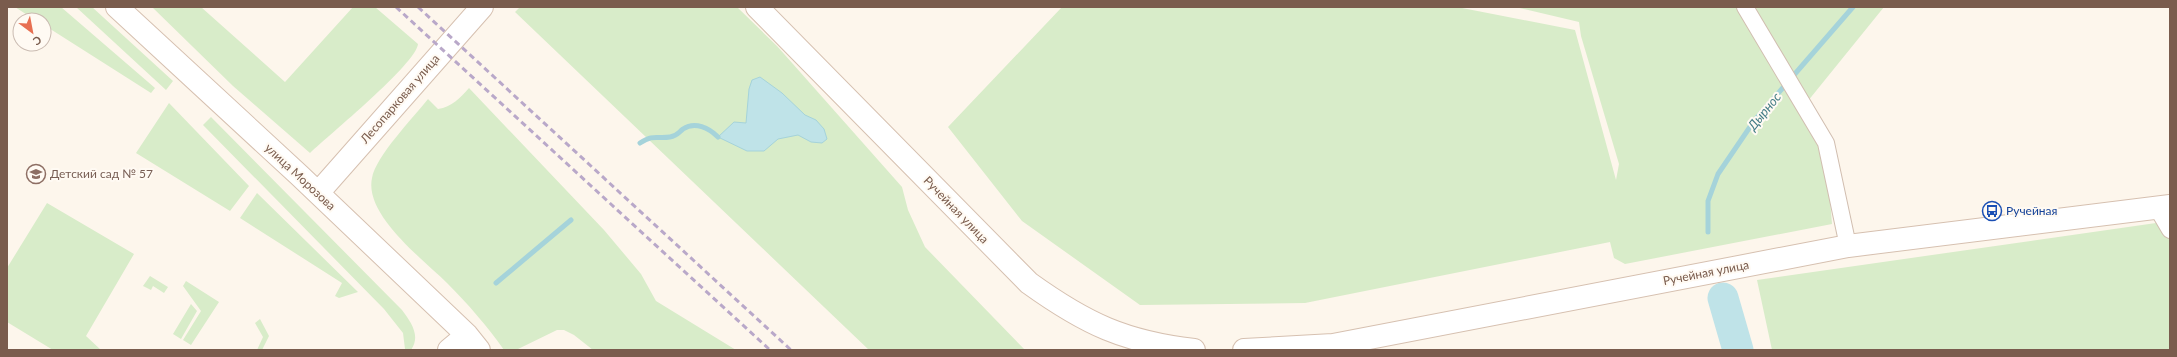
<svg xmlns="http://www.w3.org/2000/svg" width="2177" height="357" font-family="Lato,sans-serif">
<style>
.green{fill:#d8ecc9}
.water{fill:#bfe3e8;stroke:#a5d3da}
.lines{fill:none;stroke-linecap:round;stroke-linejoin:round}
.stream{stroke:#a5d3da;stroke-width:5}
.river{stroke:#bfe3e8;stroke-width:31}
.street-casing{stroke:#d1beb0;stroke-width:18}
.secondary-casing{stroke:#d6c0b0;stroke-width:24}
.street{stroke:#fff;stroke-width:16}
.secondary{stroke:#fff;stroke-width:22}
.rail{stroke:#b9a8c9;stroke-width:3;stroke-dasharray:6 4;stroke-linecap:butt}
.labels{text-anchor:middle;stroke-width:4;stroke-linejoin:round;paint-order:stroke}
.street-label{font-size:12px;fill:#7a5c4d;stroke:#fffaf3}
.education-label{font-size:12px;fill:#785e54;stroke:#fffaf3;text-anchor:start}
.transit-label{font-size:12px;fill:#164399;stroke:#fffaf3;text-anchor:start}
.water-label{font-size:13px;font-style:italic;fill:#437c86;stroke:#fffaf3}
</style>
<rect width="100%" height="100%" fill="#fdf6ec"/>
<!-- green -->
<path class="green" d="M15 7H61L155 88 151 93 44 25V20H35Z
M76 7H92L173 81 166 90Z
M152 7H201L285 82 353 7H375L418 44C416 64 329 135 310 153L233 86Z
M520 7H737L777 46 902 187 908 210 925 247 1025 350H869L515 12Z
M1062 7H1457L1575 30 1616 180 1619 164 1581 36 1579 22 1515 7H1884L1799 112 1818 145 1829 187 1832 224 1625 264 1614 258 1610 242 1305 303 1140 305 1022 221 948 127Z
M469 88 604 230 641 274 656 301 736 350H593L574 335 564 330H557L516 350H504C487 326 468 304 447 283 424 260 364 215 372 178 376 156 413 118 428 99L438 109C452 107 460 98 469 88Z
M169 103 249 186 230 211 136 153Z
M211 117 402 310C411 322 421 336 411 350L405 349 403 333 384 309 203 125Z
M257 193 358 292 339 298 335 296 342 283 240 218Z
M47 203 134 254 86 336 101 350H53L7 322V268Z
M2170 221V350H1772L1757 280Z
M150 276 168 287 164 293 153 286 151 290 143 286Z
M186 281 219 302 191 345 183 340 201 311 183 286Z
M191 304 197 311 181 339 173 334Z
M260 319 269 336 262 350H257L263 337 255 323Z"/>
<!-- water -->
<path class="water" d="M760 77 782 93 805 115 816 120 824 129 827 139 822 143 811 142 798 135 778 139 764 151H747L718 137 734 122 746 123 749 89 752 80Z"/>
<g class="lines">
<!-- stream -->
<path class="stream" d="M640 143C654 134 656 139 670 137 677 136 678 133 683 129 695 121 709 128 718 137
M1708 232V201L1718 174 1754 121 1853 7
M496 283 571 220"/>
<!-- river -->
<path class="river" d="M1723 298 1738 350"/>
<!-- street casing -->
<g class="street-casing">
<path id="street" d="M1745 7 1826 143 1848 246
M2157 208 2170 230"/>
</g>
<!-- secondary casing -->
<g class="secondary-casing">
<path id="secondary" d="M117 7 299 175 467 335 479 350
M757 7 1029 283C1086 324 1125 342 1194 350
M318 193 482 7
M449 350 467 335
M1244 350 1333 345 1848 246 2170 206"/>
</g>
<!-- street -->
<use href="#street" class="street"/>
<!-- secondary -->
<use href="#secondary" class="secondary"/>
<!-- rail -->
<path class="rail" d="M396 7 770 350
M418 7 791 350"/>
</g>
<!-- icons -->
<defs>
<g id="school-ring" transform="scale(1)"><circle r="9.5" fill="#fffaf3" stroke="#8d6e63" stroke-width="1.5"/><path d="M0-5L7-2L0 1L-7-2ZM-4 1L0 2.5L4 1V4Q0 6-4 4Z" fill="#8d6e63"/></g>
<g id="bus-ring" transform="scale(1)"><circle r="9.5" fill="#fffaf3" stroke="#1a4fb4" stroke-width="1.5"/><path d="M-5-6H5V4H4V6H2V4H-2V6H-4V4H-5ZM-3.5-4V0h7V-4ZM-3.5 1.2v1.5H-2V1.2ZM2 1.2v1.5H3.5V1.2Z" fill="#1a4fb4"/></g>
</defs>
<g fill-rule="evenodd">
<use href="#school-ring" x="36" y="174"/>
<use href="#bus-ring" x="1992" y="211"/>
</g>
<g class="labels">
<!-- street labels -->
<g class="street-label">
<text transform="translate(400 99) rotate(-49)" y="4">Лесопарковая улица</text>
<text transform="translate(300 177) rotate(43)" y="4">улица Морозова</text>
<text transform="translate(956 210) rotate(46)" y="4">Ручейная улица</text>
<text transform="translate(1706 273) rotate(-11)" y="4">Ручейная улица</text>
</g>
<!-- education labels -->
<g class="education-label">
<text x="50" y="178">Детский сад № 57</text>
</g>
<!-- transit labels -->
<g class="transit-label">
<text x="2006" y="215">Ручейная</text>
</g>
<!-- water labels -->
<g class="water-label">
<text transform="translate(1764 111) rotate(-51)" y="5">Дырнос</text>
</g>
</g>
<!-- border -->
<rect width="2177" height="357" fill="none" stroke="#7a5c4d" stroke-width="16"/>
<!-- north arrow -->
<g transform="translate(32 32) rotate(148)"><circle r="19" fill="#fffaf3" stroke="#cabbb1"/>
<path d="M0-3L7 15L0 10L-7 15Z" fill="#e76f51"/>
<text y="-6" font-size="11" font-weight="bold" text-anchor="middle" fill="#7a5c4d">С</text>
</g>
</svg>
